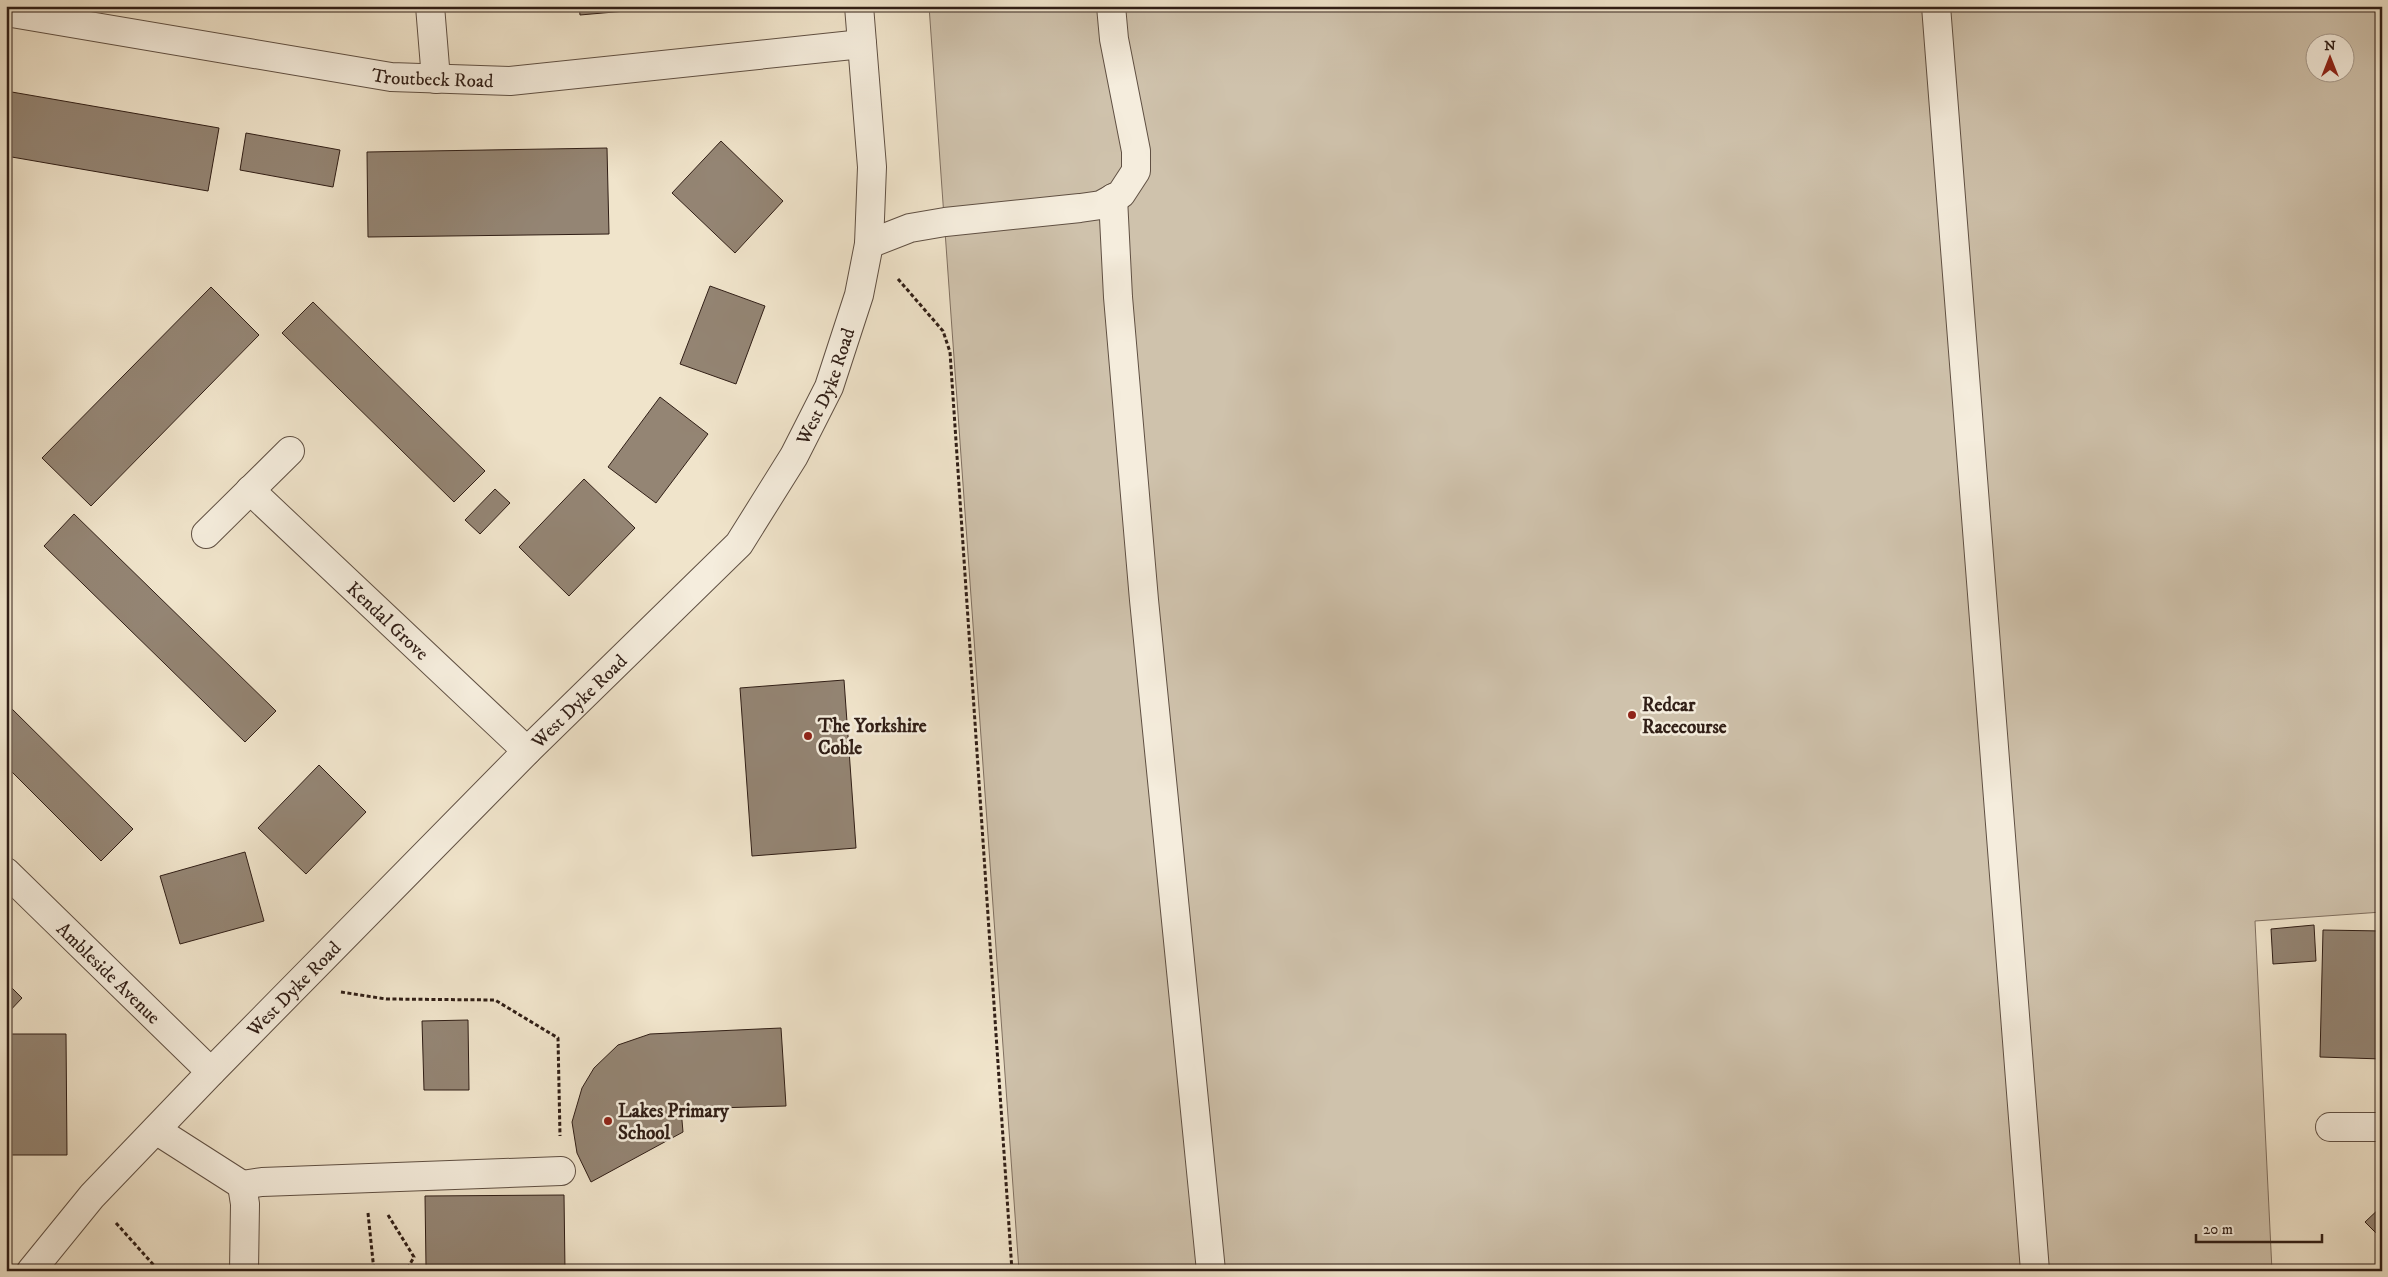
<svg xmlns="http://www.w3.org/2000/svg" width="2388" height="1277" font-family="'IM FELL DW Pica',serif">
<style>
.green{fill:#cfc2ac;stroke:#807061;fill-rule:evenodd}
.building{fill:#948574;stroke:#301e16}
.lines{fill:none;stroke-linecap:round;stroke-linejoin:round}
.minor-casing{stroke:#605043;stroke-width:30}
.path{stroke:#301e16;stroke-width:3;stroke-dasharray:4 2.5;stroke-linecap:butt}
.minor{stroke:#f5eddd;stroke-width:28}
.poi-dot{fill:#8f2418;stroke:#f5eddd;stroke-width:2}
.labels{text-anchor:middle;stroke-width:5;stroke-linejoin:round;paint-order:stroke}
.street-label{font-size:19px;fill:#301e16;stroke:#f5eddd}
.poi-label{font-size:19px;font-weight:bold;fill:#301e16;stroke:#f5eddd;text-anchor:start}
</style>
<rect width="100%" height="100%" fill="#f0e4cb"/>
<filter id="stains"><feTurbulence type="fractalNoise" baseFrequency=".004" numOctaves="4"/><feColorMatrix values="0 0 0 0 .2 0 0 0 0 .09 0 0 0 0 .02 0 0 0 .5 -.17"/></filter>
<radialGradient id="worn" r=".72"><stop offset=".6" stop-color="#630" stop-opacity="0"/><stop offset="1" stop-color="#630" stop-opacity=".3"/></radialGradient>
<!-- green -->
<path class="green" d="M929 6H2382V912L2255 921 2272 1271H1019ZM2316 42H2346V72H2316Z"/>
<!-- building -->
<path class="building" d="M579 6H636L637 10 580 15Z
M6 91 219 128 208 191 6 156Z
M246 133 340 150 333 187 240 170Z
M721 141 783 201 735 253 672 193Z
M607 148 609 234 368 237 367 152Z
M710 286 765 306 736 384 680 364Z
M211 287 259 335 91 506 42 458Z
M313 302 485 471 454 502 282 333Z
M660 397 708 434 656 503 608 467Z
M584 479 635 528 569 596 519 547Z
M495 489 510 503 480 534 465 520Z
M74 514 276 711 245 742 44 546Z
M844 680 856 848 752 856 740 688Z
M6 703 133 829 101 861 6 766Z
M319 765 366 812 306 874 258 828Z
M245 852 264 921 180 944 160 876Z
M2314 925 2316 961 2273 964 2271 929Z
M2323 930 2382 931V1059L2320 1057Z
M9 985 22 998 6 1015V988Z
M468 1020 469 1090H424L422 1021Z
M781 1028 786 1106 681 1109 683 1132 591 1182 577 1153 572 1122 582 1088 594 1068 618 1045 650 1034Z
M6 1034H66L67 1155H6Z
M564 1195 565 1271H476V1266H426L425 1196Z
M2382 1206V1239L2365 1222Z"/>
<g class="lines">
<!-- minor casing -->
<g class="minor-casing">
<g id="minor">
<path d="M430 6 436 79"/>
<path d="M1936 6 2035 1271"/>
<path id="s1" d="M6 12 391 77 510 81 862 44"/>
<path d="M1113 198 1118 297 1144 600 1211 1271"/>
<path d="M869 244 910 228 945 222 1080 208 1101 205 1121 194 1136 171V151L1114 39 1111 6"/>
<path id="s2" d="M250 490 527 751"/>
<path d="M206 534 290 451"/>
<path id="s3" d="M6 872 211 1072"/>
<path d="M2330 1127H2382"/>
<path d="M156 1130 242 1185"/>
<path id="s4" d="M31 1271 92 1196 211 1072 527 751 739 544 794 456 829 387 859 295 869 244 872 167 859 6"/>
<path d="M244 1271 245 1204 242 1185 262 1182 561 1171"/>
</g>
</g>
<!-- path -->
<path class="path" d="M898 279 943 331 950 352 1012 1271
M341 992 386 999 495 1000 558 1038 560 1136
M368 1213 374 1271
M388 1215 414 1257 406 1271
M116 1223 159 1271"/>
<!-- minor -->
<use href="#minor" class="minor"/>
</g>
<!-- markers -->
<g class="poi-dot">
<circle cx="1632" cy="715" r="5"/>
<circle cx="808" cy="736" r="5"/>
<circle cx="608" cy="1121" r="5"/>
</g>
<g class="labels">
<!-- street labels -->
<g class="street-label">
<text dy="7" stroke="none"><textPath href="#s1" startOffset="432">Troutbeck Road</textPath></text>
<text dy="7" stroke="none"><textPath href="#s4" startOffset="1196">West Dyke Road</textPath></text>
<text dy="7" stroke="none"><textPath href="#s2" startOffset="190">Kendal Grove</textPath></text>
<text dy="7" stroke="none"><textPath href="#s4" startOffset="791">West Dyke Road</textPath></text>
<text dy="7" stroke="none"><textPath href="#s3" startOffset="144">Ambleside Avenue</textPath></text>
<text dy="7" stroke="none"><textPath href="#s4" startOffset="386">West Dyke Road</textPath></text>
</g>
<!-- poi labels -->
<g class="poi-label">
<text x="1642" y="711">Redcar<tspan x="1642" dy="22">Racecourse</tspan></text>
<text x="818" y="732">The Yorkshire<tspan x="818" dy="22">Coble</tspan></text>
<text x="618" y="1117">Lakes Primary<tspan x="618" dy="22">School</tspan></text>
</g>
</g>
<!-- margin -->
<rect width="2388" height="1277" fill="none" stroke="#f0e4cb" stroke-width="25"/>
<rect x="8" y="8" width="2373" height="1262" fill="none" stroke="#301e16" stroke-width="2.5"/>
<rect x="12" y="12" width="2363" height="1252" fill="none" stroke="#301e16"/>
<!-- north arrow -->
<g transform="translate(2330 58)"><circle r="24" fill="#f5eddd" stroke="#a69a8d"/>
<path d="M0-4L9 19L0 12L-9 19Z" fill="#8f2418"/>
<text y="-8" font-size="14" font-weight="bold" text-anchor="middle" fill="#301e16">N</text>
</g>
<!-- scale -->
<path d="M2196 1234v8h126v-8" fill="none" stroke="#301e16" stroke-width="2.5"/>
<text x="2203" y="1234" font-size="15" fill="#301e16" stroke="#f5eddd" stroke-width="4" paint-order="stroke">20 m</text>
<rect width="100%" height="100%" filter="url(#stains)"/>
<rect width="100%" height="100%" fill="url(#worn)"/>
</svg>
